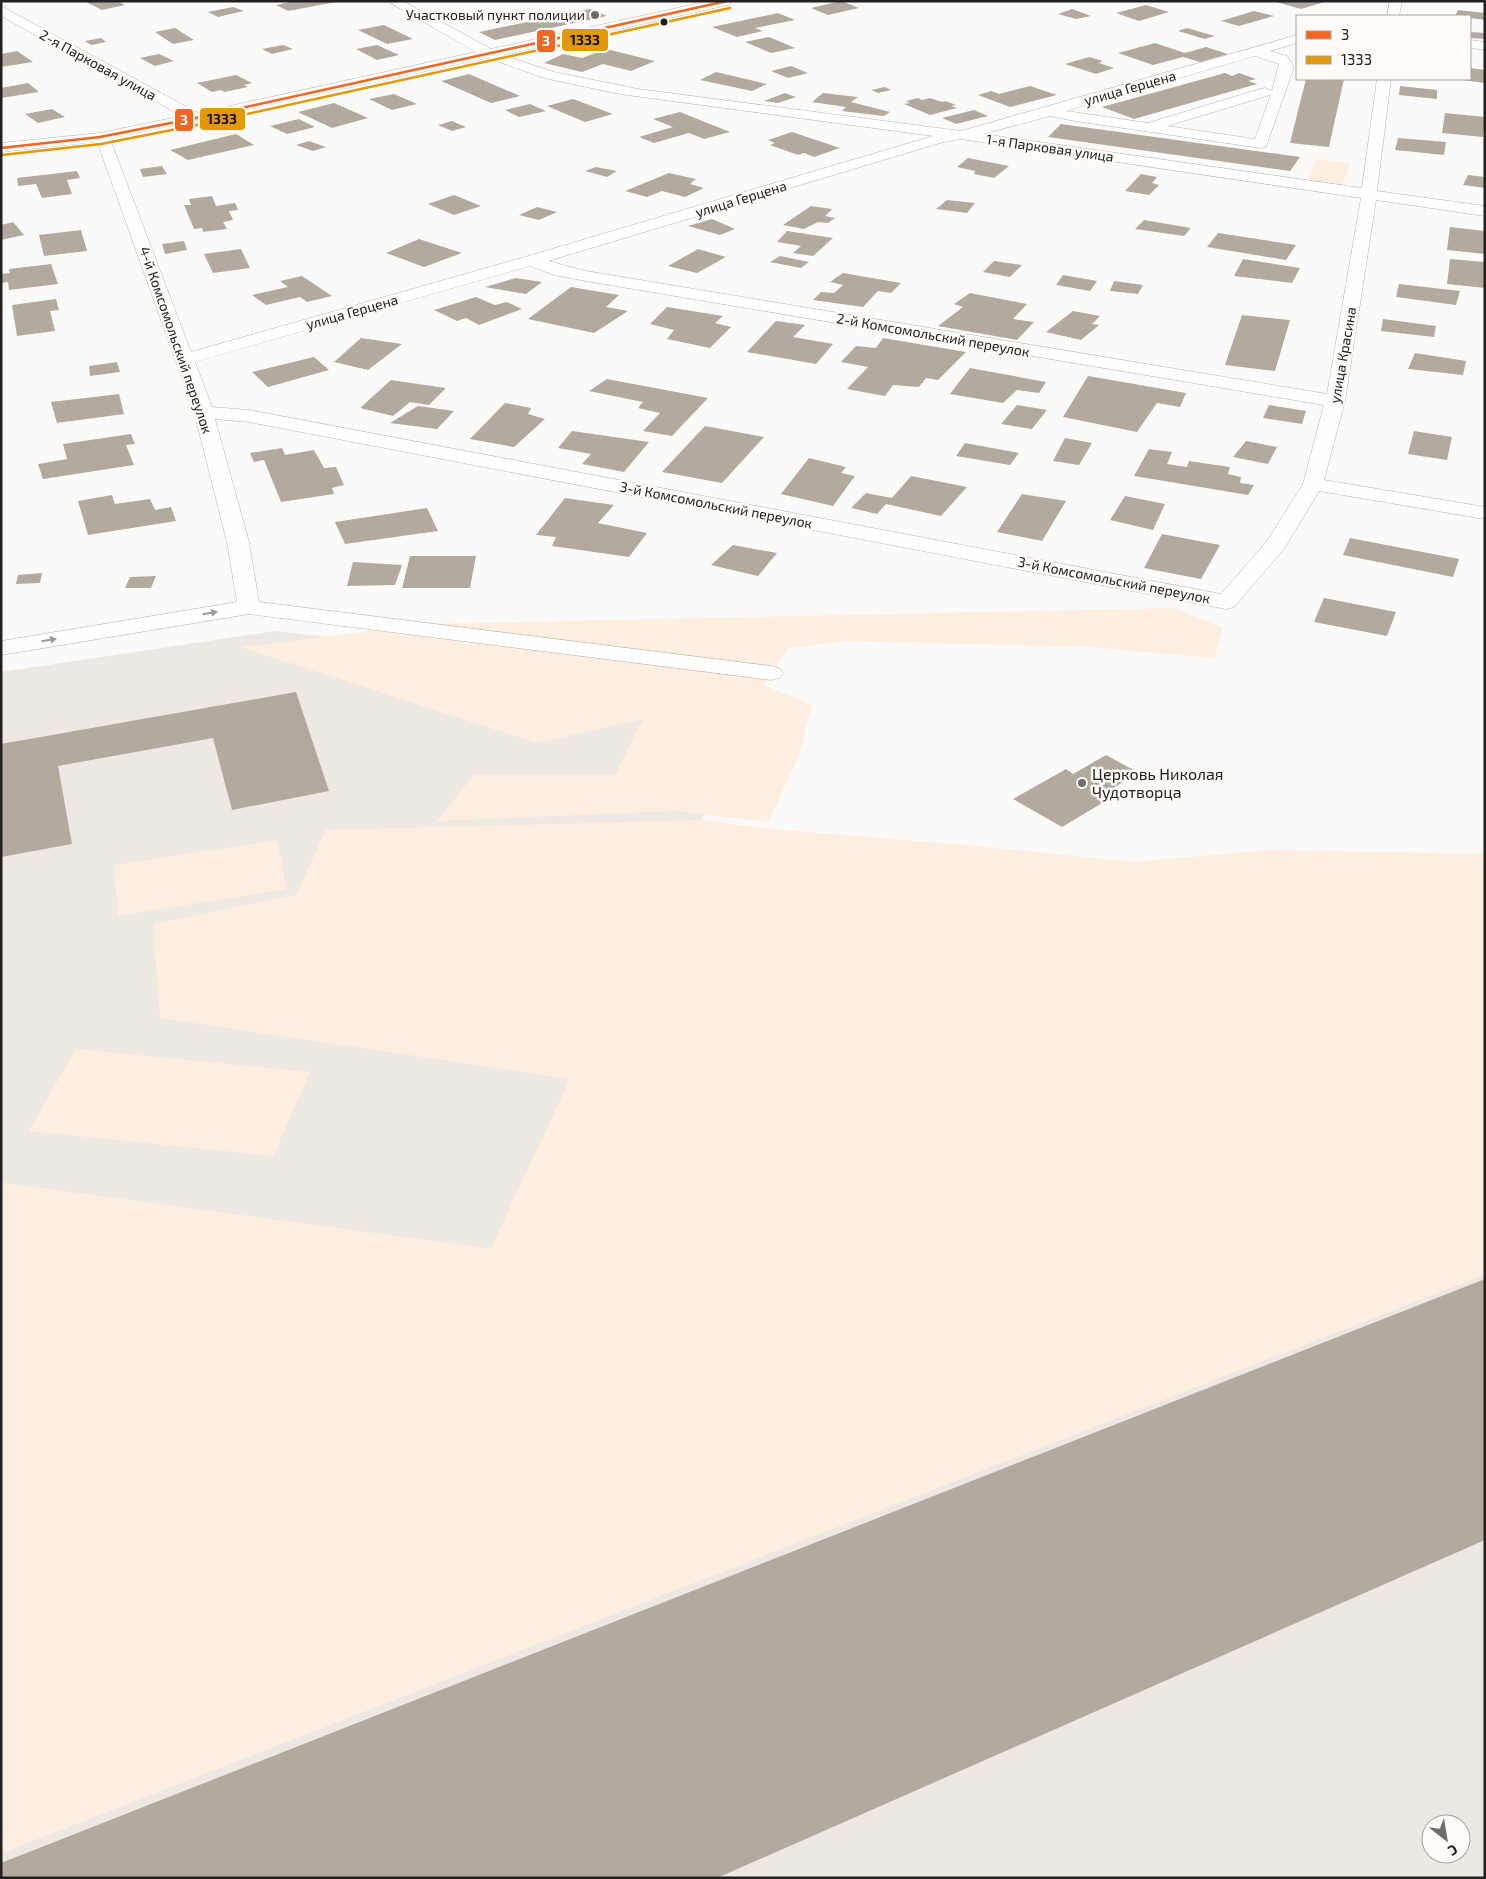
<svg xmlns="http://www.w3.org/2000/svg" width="1486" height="1879" font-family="'Exo 2',sans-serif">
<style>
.built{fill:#eee8e3;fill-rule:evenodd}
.green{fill:#fdeedf}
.building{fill:#b3aa9f}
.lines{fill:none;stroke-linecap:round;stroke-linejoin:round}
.minor-casing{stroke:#b3b2b0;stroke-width:1}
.minor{fill:#fffefe;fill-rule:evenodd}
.bus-1-casing{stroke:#fdfaf7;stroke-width:4.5}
.bus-2-casing{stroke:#fdfaf7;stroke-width:4.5}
.bus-1{stroke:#f26522;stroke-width:2.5}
.bus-2{stroke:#e29903;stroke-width:2.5}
.oneway{fill:#9c9b9a}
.poi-dot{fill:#6e6d6c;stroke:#fdfaf7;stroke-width:2}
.bus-dot{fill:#222120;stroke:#fdfaf7;stroke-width:2}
.labels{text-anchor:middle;stroke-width:5;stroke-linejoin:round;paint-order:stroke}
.far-poi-label{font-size:14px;fill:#222120;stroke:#fdfaf7;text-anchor:end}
.far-street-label{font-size:14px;fill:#222120;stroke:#fdfaf7}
.poi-label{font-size:16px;fill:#222120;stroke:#fdfaf7;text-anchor:start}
.line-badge{stroke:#fdfaf7;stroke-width:2}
.badge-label{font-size:14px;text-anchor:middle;font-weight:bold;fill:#fff}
.pale-badge-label{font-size:14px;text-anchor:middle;font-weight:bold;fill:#111}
</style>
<rect width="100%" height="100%" fill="#fcfaf8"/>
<!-- built -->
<path class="built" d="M275 631 763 685 702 820 571 1079 491 1249 1 1183V672Z
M1485 1274V1878H1V1853ZM1431 1824H1461V1854H1431Z"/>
<!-- green -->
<path class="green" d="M1316 159 1350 163 1342 186 1308 182Z
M1174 608 1223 628 1214 658 1090 647 847 641 789 648 764 685 812 705 799 756 768 822 676 811 437 821 474 775H615L643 719 537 743 241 647 427 624Z
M702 820 771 829 977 846 1133 862 1272 850 1485 854V1274L1 1853V1183L491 1249 570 1079 160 1018 153 924 296 895 326 830Z
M277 840 286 889 118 916 114 865Z
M76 1049 310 1072 273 1156 29 1131Z"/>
<!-- building -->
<path class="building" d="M84 1H117L125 5 102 10Z
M295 1H336V2L288 11 276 5Z
M841 1 859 8 828 15 811 8Z
M1328 1 1301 9 1276 2V1Z
M1146 5 1169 12 1139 21 1116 13Z
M233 7 244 11 218 17 208 12Z
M590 9 607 16 495 40 479 32Z
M1072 9 1091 16 1076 19 1058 14Z
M1458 10 1485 13V20L1470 18V16H1455Z
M1254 11 1274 16 1239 26 1221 21Z
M778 13 795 20 755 28 763 31 737 37 712 27Z
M384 25 413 39 387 44 358 30Z
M175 28 194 40 173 44 155 32Z
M1187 28 1215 36 1205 39 1178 31Z
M1470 32 1485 33V39L1470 38Z
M769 37 795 48 771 53 745 42Z
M101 38 106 42 91 45 85 41Z
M1155 43 1185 53 1206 47 1228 54 1200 62 1183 57 1153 65 1118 53Z
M283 45 293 49 272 54 262 49Z
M377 45 399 55 377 60 356 49Z
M606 49 655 61 631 71 603 64 582 72 544 63 563 54 582 58Z
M17 51 33 62 1 67V54Z
M159 54 174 61 155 66 140 58Z
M1089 57 1103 61 1099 63 1114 68 1096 74 1065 64Z
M791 66 808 73 788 78 771 71Z
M1470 68 1485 70V83L1462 80 1470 79Z
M716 72 767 84 752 91 700 80Z
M1225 73 1232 76 1239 73 1256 79 1248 81 1257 84 1134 119 1102 107Z
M469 74 520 96 491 103 441 81Z
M236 75 252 83 244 85 248 87 224 92 221 90 212 92 197 83Z
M1306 79H1344L1329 147 1290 143Z
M28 83 39 92 1 98V88Z
M1030 86 1057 95 1010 107 978 95 991 91 999 94Z
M1400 86 1437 90V99L1399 95Z
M885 87 891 90 878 93 871 90Z
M785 93 796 97 778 103 764 101Z
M823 93 858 97 851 102 890 112 884 116 842 111 846 107 812 102Z
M394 94 417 104 392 110 369 99Z
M918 98 922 100 930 98 942 102 946 101 956 105 951 106 957 108 930 115 904 104 910 103 906 101Z
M573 99 613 114 585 122 547 106Z
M334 103 368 118 332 128 298 112Z
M530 104 546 111 519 117 505 110Z
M52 109 65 117 38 123 25 114Z
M974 110 988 116 956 124 942 118Z
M680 112 730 132 704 139 689 133 654 143 639 137 673 127 653 119Z
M1445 113 1485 117 1483 137 1442 133Z
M299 119 315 127 287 134 270 126Z
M452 121 466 127 452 131 438 125Z
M1061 124 1300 157 1290 171 1048 137Z
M792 132 840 148 814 157 804 153 798 155 770 145 775 143 768 140Z
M236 134 254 145 188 160 170 150Z
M1398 138 1446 142 1444 155 1395 150Z
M309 141 326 147 313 151 296 145Z
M968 158 1009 166 994 178 974 174 975 171 957 167Z
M162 166 167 174 143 177 140 169Z
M596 167 617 171 607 177 585 171Z
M77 171 80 178 67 180 72 194 42 198 36 184 18 186 17 178Z
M669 173 696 179 690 184 704 188 685 197 662 191 647 197 625 191Z
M1141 174 1157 177 1152 183 1159 185 1149 195 1125 191Z
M1468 175 1485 177V188L1463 185Z
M454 195 481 206 454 215 428 204Z
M212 196 216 206 235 203 238 210 229 211 233 220 223 222 227 229 203 232 202 228 194 229 184 205H191L189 199Z
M947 200 975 203 967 213 936 209Z
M811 206 832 209 825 216 835 218 828 223 818 222 804 229 783 225Z
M537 207 557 212 539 220 519 215Z
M712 219 735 229 720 235 688 226Z
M1144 220 1191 228 1184 236 1135 229Z
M13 222 24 235 1 240V225Z
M1450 227 1485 231V254L1447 250Z
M81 230 87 251 44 256 39 235Z
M787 231 833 238 813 256 793 253 801 246 777 242Z
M1218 233 1296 245 1286 260 1207 247Z
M419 239 462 253 424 267 386 253Z
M184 241 187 250 165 254 162 244Z
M241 249 250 268 213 273 204 254Z
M698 249 726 257 697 273 668 266Z
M780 256 809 262 801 268 770 262Z
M1243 259 1300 268 1292 283 1234 276Z
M1450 259 1485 262V288L1447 284Z
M994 261 1022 265 1010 277 983 272Z
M51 264 58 284 9 290 8 282 1 283V274L10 273 9 269Z
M843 273 901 283 891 293 878 291 863 307 813 300 821 292 834 293 843 285 830 282Z
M1063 275 1097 281 1090 291 1056 285Z
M302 276 332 296 307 302 300 297 266 305 252 295 288 287 280 281Z
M516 278 542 282 526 294 485 287Z
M1114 281 1143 285 1138 294 1110 291Z
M1399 284 1460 291 1456 305 1396 297Z
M571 287 619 295 606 307 628 311 594 333 528 319Z
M970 293 1027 304 1013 319 1034 322 1017 340 938 326 963 307 954 304Z
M476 297 495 305 507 302 522 309 479 325 466 318 457 321 434 310Z
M56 299 59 310 50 311 55 331 17 336 12 305Z
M667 307 723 316 715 323 731 327 710 348 667 339 674 330 650 324Z
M1073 311 1100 316 1092 324 1099 325 1081 340 1046 332Z
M1242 315 1290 320 1275 371 1225 365Z
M1383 319 1436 326 1434 337 1381 331Z
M776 321 805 325 793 337 833 344 816 364 747 352Z
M361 338 402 344 368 370 334 362Z
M883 338 966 352 938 380 926 378 919 387 893 385 885 396 847 389 868 367 841 362 856 346 876 348Z
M1415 353 1466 361 1463 375 1408 369Z
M314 357 329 370 268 387 252 372Z
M117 362 120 372 90 376 89 366Z
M970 368 1046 382 1039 393 1017 390 1003 403 950 394Z
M1088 376 1186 393 1180 407 1157 403 1137 432 1063 417Z
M607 379 708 398 672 436 643 431 660 413 638 408 643 402 589 391Z
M391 380 446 388 429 405 410 402 393 416 360 408Z
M119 394 124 414 57 423 51 402Z
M505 403 531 408 528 414 545 419 514 447 470 439Z
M1017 405 1047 410 1032 429 1001 424Z
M1269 405 1306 411 1302 424 1263 418Z
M418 406 454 411 437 429 390 423Z
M705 426 764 437 722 483 662 472Z
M572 431 649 442 624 472 582 464 591 454 558 448Z
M1414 431 1452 437 1447 460 1408 454Z
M131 434 135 444 126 445 134 465 43 479 38 464 67 459 63 444Z
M1065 438 1092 443 1079 465 1053 461Z
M1246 441 1277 447 1268 464 1233 457Z
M965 443 1019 453 1010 465 956 456Z
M282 448 285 455 314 450 324 468 336 467 344 485 332 488 334 494 281 502 264 460 254 462 250 453Z
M1149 449 1172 452 1167 464 1187 467 1189 461 1230 467 1228 474 1241 477 1240 483 1254 485 1248 495 1134 476Z
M809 458 846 467 841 473 855 476 833 506 781 494Z
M911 476 967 487 941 516 886 504 877 514 851 508 866 493 892 498Z
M1022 494 1066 501 1042 541 997 532Z
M112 495 115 504 150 499 155 510 171 507 176 521 88 535 78 501Z
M1125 496 1165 504 1153 530 1110 520Z
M565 498 614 505 598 523 647 533 629 557 552 546 556 537 536 535Z
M427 508 438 531 345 544 335 522Z
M1162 534 1220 545 1201 579 1144 568Z
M1350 538 1459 559 1453 577 1343 555Z
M733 545 777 553 758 576 711 565Z
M410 556H476L470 588H402Z
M353 562 402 565 395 585 347 586Z
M42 573 40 583 16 584 18 575Z
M156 576 151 588H125L130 577Z
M1324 598 1396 612 1387 636 1314 622Z
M296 692 329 791 232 810 213 738 58 766 72 844 1 857V744Z
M1106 755 1139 773 1106 792 1114 796 1062 827 1013 799 1066 769 1073 774Z
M1485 1279V1540L717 1878H1V1863Z"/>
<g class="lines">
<!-- minor casing -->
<g class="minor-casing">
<path id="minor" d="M387 1H403L491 49 709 1H734L728 5 503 55 554 72 638 89 961 131 1297 35V43L1270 51 1287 56 1294 67 1266 147 1261 148 1075 121 1050 116 983 134 1362 188 1377 79H1391L1377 191 1485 206V216L1376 200 1345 401 1324 480 1485 507V519L1319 491 1284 549 1234 607 1226 609 249 422 215 419 249 542 259 602 771 666 779 668 783 673 779 678 771 680 249 614 1 655V641L237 602 227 542 194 412 98 144 96 142 1 152V143L100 133 182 116 1 16V6L198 113 476 52ZM1255 56 1279 64 1272 91 1265 88 1260 89 1148 123 1066 111ZM488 58 544 78 620 94 933 136 525 257 191 352 110 139ZM1271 94 1255 139 1167 126 1270 95ZM961 139 1361 198 1327 394 586 271 548 261 940 143ZM530 266 554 275 586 281 1324 405 1303 484 1267 541 1221 594 249 410 212 407 195 362Z
M1390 1H1402L1399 16H1387Z
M1470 40 1485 42V50L1470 48Z"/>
</g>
<!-- minor -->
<use href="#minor" class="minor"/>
<!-- bus-1 casing -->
<g class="bus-1-casing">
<path id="bus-1" d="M1 148 100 137 196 118 727 1"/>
</g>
<!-- bus-2 casing -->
<g class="bus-2-casing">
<path id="bus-2" d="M2 155 101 144 197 125 730 8"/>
</g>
<!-- bus-1 -->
<use href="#bus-1" class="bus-1"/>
<!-- bus-2 -->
<use href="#bus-2" class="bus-2"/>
</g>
<!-- one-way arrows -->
<defs><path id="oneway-solid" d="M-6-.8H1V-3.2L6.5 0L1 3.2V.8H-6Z" transform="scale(1.25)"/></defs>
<g class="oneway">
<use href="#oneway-solid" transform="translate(210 613) rotate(-9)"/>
<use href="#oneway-solid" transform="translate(49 640) rotate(-9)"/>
</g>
<!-- markers -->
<g class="poi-dot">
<circle cx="595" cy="15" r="5"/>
<circle cx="1082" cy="783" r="5"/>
</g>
<circle class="bus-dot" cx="664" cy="22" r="4.5"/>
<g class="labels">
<!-- far-poi labels -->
<g class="far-poi-label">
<text x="585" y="20">Участковый пункт полиции</text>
</g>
<!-- far-street labels -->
<g class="far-street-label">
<text transform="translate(98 65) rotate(29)" y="5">2-я Парковая улица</text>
<text transform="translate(1130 88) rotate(-16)" y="5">улица Герцена</text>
<text transform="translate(1050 148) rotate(8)" y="5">1-я Парковая улица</text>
<text transform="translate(741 199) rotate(-17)" y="5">улица Герцена</text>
<text transform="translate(352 312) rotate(-16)" y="5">улица Герцена</text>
<text transform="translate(933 335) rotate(10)" y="5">2-й Комсомольский переулок</text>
<text transform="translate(176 340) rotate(71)" y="5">4-й Комсомольский переулок</text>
<text transform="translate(1343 355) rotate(-80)" y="5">улица Красина</text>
<text transform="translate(716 505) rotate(11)" y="5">3-й Комсомольский переулок</text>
<text transform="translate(1114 580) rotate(11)" y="5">3-й Комсомольский переулок</text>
</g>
<!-- poi labels -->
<g class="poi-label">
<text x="1092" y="780">Церковь Николая<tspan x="1092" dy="18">Чудотворца</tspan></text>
</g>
</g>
<g class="line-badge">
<rect x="561" y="28" width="48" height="24" rx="5" fill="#e29903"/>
<rect x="536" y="29" width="20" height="24" rx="5" fill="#f26522"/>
<rect x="199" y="107" width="47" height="24" rx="5" fill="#e29903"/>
<rect x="174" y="108" width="20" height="24" rx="5" fill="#f26522"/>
</g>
<g class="badge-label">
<text x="546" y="46">3</text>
<text x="184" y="125">3</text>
</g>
<g class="pale-badge-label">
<text x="585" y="45">1333</text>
<text x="222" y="124">1333</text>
</g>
<!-- border -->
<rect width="1486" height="1879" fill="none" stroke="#222120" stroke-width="5"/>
<!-- legend -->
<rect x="1296" y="15" width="175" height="65" fill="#fdfaf7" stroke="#a5a3a1"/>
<rect x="1306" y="31" width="25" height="8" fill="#f26522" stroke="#a5a3a1"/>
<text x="1341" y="40" font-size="15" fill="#222120">3</text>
<rect x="1306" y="56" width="25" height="8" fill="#e29903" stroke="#a5a3a1"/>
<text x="1341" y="65" font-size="15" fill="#222120">1333</text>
<!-- north arrow -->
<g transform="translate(1446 1839) rotate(149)"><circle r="24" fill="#fdfaf7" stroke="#a5a3a1"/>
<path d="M0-4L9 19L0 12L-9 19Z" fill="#6e6d6c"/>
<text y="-8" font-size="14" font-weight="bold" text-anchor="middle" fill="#222120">С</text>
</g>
</svg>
